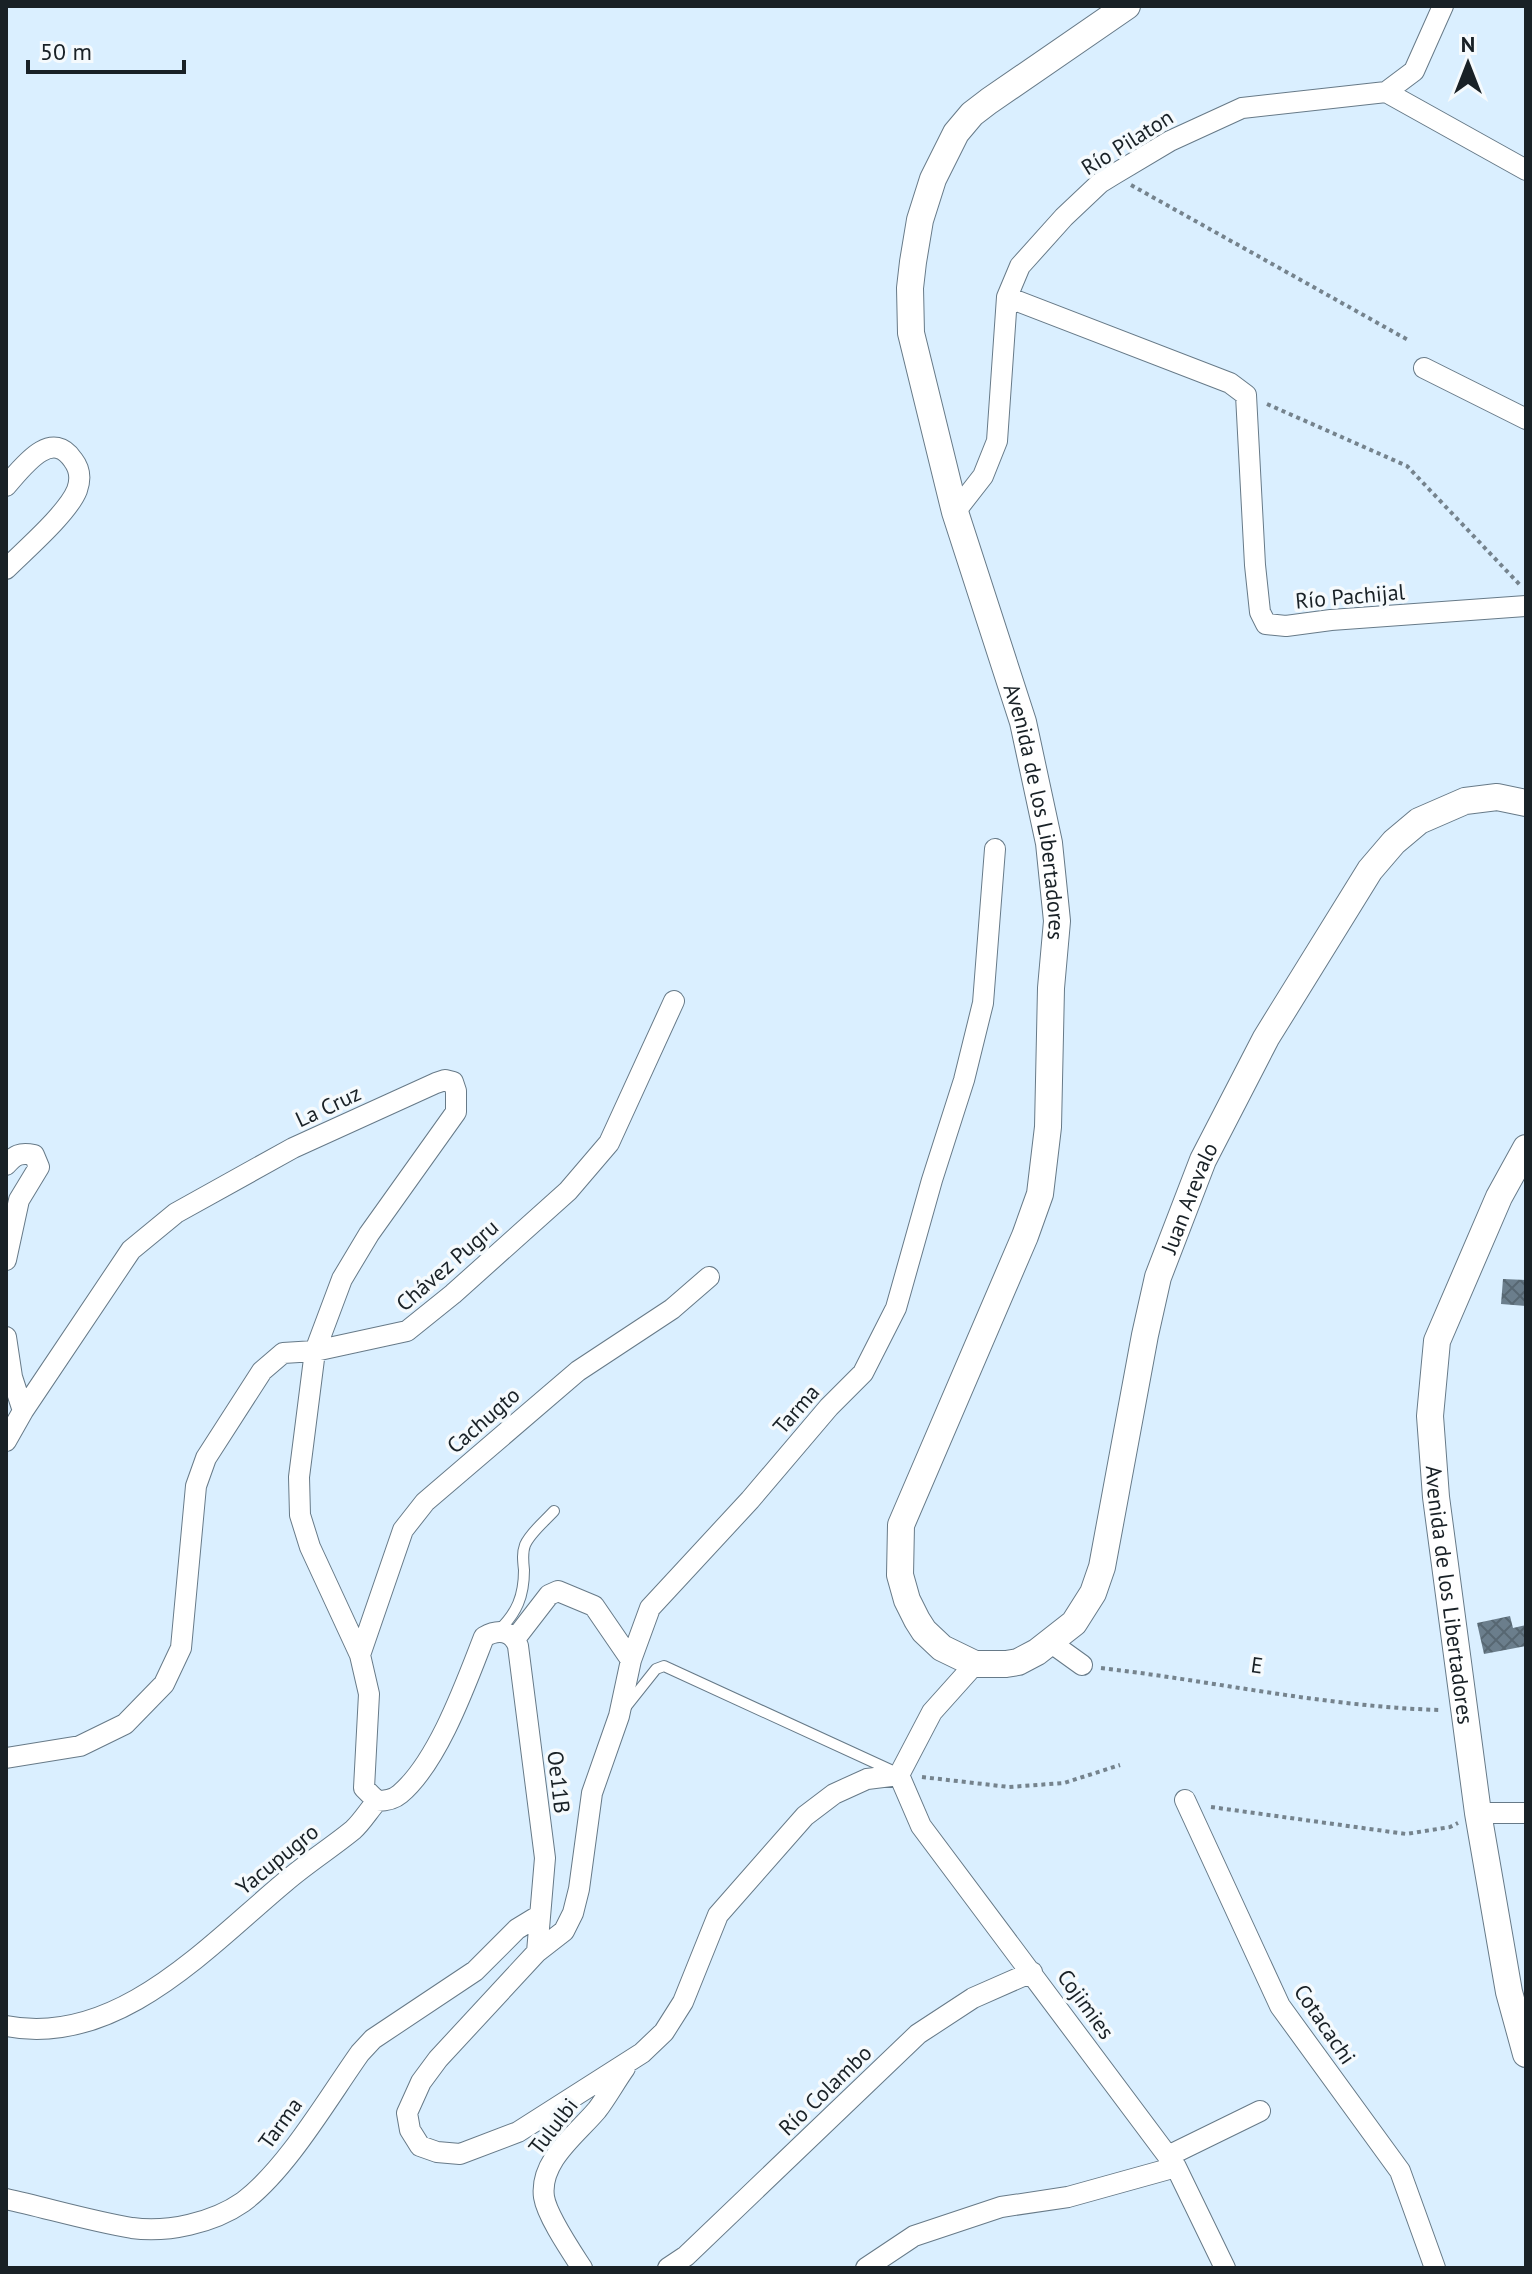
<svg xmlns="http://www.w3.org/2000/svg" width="1532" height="2274" font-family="'PT Sans',sans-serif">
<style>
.building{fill:url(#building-cross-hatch)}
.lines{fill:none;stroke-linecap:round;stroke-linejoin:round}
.service-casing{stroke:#677a88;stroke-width:12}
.minor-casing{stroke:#677a88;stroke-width:22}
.tertiary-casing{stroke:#677a88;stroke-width:28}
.path{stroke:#75838d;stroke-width:4;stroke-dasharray:4 4;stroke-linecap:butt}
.service{stroke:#fff;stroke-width:10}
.minor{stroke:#fff;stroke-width:20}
.tertiary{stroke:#fff;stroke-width:26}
.labels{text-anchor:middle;stroke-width:7;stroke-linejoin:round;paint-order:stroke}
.street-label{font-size:22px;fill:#192126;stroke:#f5fafd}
</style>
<defs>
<pattern id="building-cross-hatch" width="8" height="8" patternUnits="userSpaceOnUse" patternTransform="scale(2)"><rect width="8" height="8" fill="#6b7e8c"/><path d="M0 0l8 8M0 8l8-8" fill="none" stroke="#576772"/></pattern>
</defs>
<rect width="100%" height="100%" fill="#daefff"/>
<!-- building -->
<path class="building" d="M1503 1279 1526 1280V1306L1501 1304Z
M1510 1616 1513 1628 1526 1625V1646L1484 1654 1477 1623Z"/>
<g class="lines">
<!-- service casing -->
<g class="service-casing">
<path id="service" d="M498 1631C517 1613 524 1596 524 1570 523 1561 522 1553 525 1545 530 1533 545 1521 554 1511
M625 1708 656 1669 664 1666 895 1772"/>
</g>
<!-- minor casing -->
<g class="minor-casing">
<path id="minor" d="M1386 92 1414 71 1443 6
M1007 297 1230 383 1246 395 1255 565 1260 612 1266 624 1286 626 1331 620 1526 606
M1424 368 1526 419
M6 486C22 468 51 427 73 460 80 469 81 479 77 490 68 513 25 550 6 569
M955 512 983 476 997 441 1007 297 1020 266 1064 217 1100 183 1113 175 1170 141 1242 108 1386 92 1526 170
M6 1165C15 1155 20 1152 34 1155L39 1167 19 1200 6 1260
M6 1337 12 1377 23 1411 6 1441
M23 1411 131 1250 176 1213 293 1148 436 1083 445 1080 453 1082 456 1091V1112L369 1234 342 1279 315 1351 299 1477 300 1515 310 1547 360 1655 369 1694 364 1788 377 1801
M515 1639 549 1595 558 1591 594 1606 631 1660
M1050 1642 1082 1665
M360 1655 403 1530 425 1502 578 1371 672 1309 709 1277
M975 1664 932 1712 899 1775 921 1826 1176 2167 1225 2268
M6 1758 80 1746 125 1724 164 1684 181 1648 196 1486 206 1458 262 1371 283 1353 315 1351 407 1331 453 1294 568 1191 609 1143 674 1001
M899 1775 867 1779 834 1794 805 1816 718 1915 683 2002 664 2032 642 2053 518 2132 460 2154 437 2152 420 2146 410 2130 407 2113 421 2082 438 2059 537 1952 564 1931 573 1913 579 1889 592 1793 619 1716 631 1660 650 1608 750 1500 829 1407 863 1373 896 1308 932 1180 964 1080 983 1003 995 849
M1185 1800 1280 2006 1400 2171 1435 2268
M1478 1813H1526
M6 2026C117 2048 208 1946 285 1882 307 1863 331 1848 353 1830 362 1822 369 1810 377 1801 385 1801 393 1800 400 1794 438 1762 466 1683 484 1637 498 1629 512 1630 518 1646L545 1858 537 1952
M1168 2156 1260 2111
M6 2199C47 2208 90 2221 132 2228 167 2233 213 2223 243 2202 287 2169 328 2098 360 2053L373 2039 475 1971 517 1929 540 1915
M582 2268C571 2251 547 2216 544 2197 539 2161 577 2134 597 2110 607 2097 615 2082 625 2068
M668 2268 686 2256 918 2034 973 1998 1032 1972
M866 2268 914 2236 1001 2207 1068 2197 1176 2167"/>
</g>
<!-- tertiary casing -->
<g class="tertiary-casing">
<g id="tertiary">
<path id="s1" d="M1127 6 989 101 972 114 956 133 933 179 920 220 913 262 910 288 911 333 955 512 1023 722 1049 843 1057 921 1051 988 1048 1127 1040 1194 1025 1236 901 1525 900 1575 907 1600 917 1620 924 1631 942 1648 975 1664H1006L1018 1662 1037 1652 1074 1623 1093 1593 1102 1567 1145 1335 1158 1277 1203 1160 1266 1038 1370 870 1394 842 1419 821 1465 801 1497 797 1526 803"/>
<path id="s2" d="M1526 1148 1499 1197 1437 1341 1430 1416 1436 1497 1478 1813 1509 1992 1526 2054"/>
</g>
</g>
<!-- path -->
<path class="path" d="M1131 185 1408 340
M1267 404 1407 466 1521 586
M1101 1668C1214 1681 1327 1707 1441 1710
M922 1777 1009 1787 1064 1783 1120 1765
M1211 1807 1406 1834 1450 1827 1458 1823"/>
<!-- service -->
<use href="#service" class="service"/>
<!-- minor -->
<use href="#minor" class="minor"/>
<!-- tertiary -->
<use href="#tertiary" class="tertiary"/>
</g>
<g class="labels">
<!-- street labels -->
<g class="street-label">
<text transform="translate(1127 142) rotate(-32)" y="8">Río Pilaton</text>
<text transform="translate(1350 596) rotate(-5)" y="8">Río Pachijal</text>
<text dy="8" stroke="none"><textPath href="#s1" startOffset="918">Avenida de los Libertadores</textPath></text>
<text transform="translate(328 1106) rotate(-25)" y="8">La Cruz</text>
<text dy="8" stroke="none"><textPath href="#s1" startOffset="2390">Juan Arevalo</textPath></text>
<text transform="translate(447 1265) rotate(-41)" y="8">Chávez Pugru</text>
<text transform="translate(796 1409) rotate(-49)" y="8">Tarma</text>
<text transform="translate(483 1420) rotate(-41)" y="8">Cachugto</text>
<text dy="8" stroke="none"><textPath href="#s2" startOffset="468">Avenida de los Libertadores</textPath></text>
<text transform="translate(1257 1665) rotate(8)" y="8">E</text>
<text transform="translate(559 1782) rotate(83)" y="8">Oe11B</text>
<text transform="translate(277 1859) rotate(-39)" y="8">Yacupugro</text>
<text transform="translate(1086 2004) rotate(54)" y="8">Cojimies</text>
<text transform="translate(1325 2024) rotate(56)" y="8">Cotacachi</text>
<text transform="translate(825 2090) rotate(-44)" y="8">Río Colambo</text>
<text transform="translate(280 2123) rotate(-54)" y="8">Tarma</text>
<text transform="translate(553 2126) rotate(-52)" y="8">Tululbi</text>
</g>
</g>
<!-- border -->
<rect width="1532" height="2274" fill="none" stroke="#192126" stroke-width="16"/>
<!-- north arrow -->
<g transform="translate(1468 64)" stroke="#f5fafd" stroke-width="6" paint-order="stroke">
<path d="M0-6L14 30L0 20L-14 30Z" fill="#192126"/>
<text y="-12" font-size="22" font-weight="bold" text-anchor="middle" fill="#192126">N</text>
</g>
<!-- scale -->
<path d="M28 60v12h156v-12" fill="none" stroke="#192126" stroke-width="4"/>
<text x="40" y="60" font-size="24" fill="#192126" stroke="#f5fafd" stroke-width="6" paint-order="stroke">50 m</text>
</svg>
